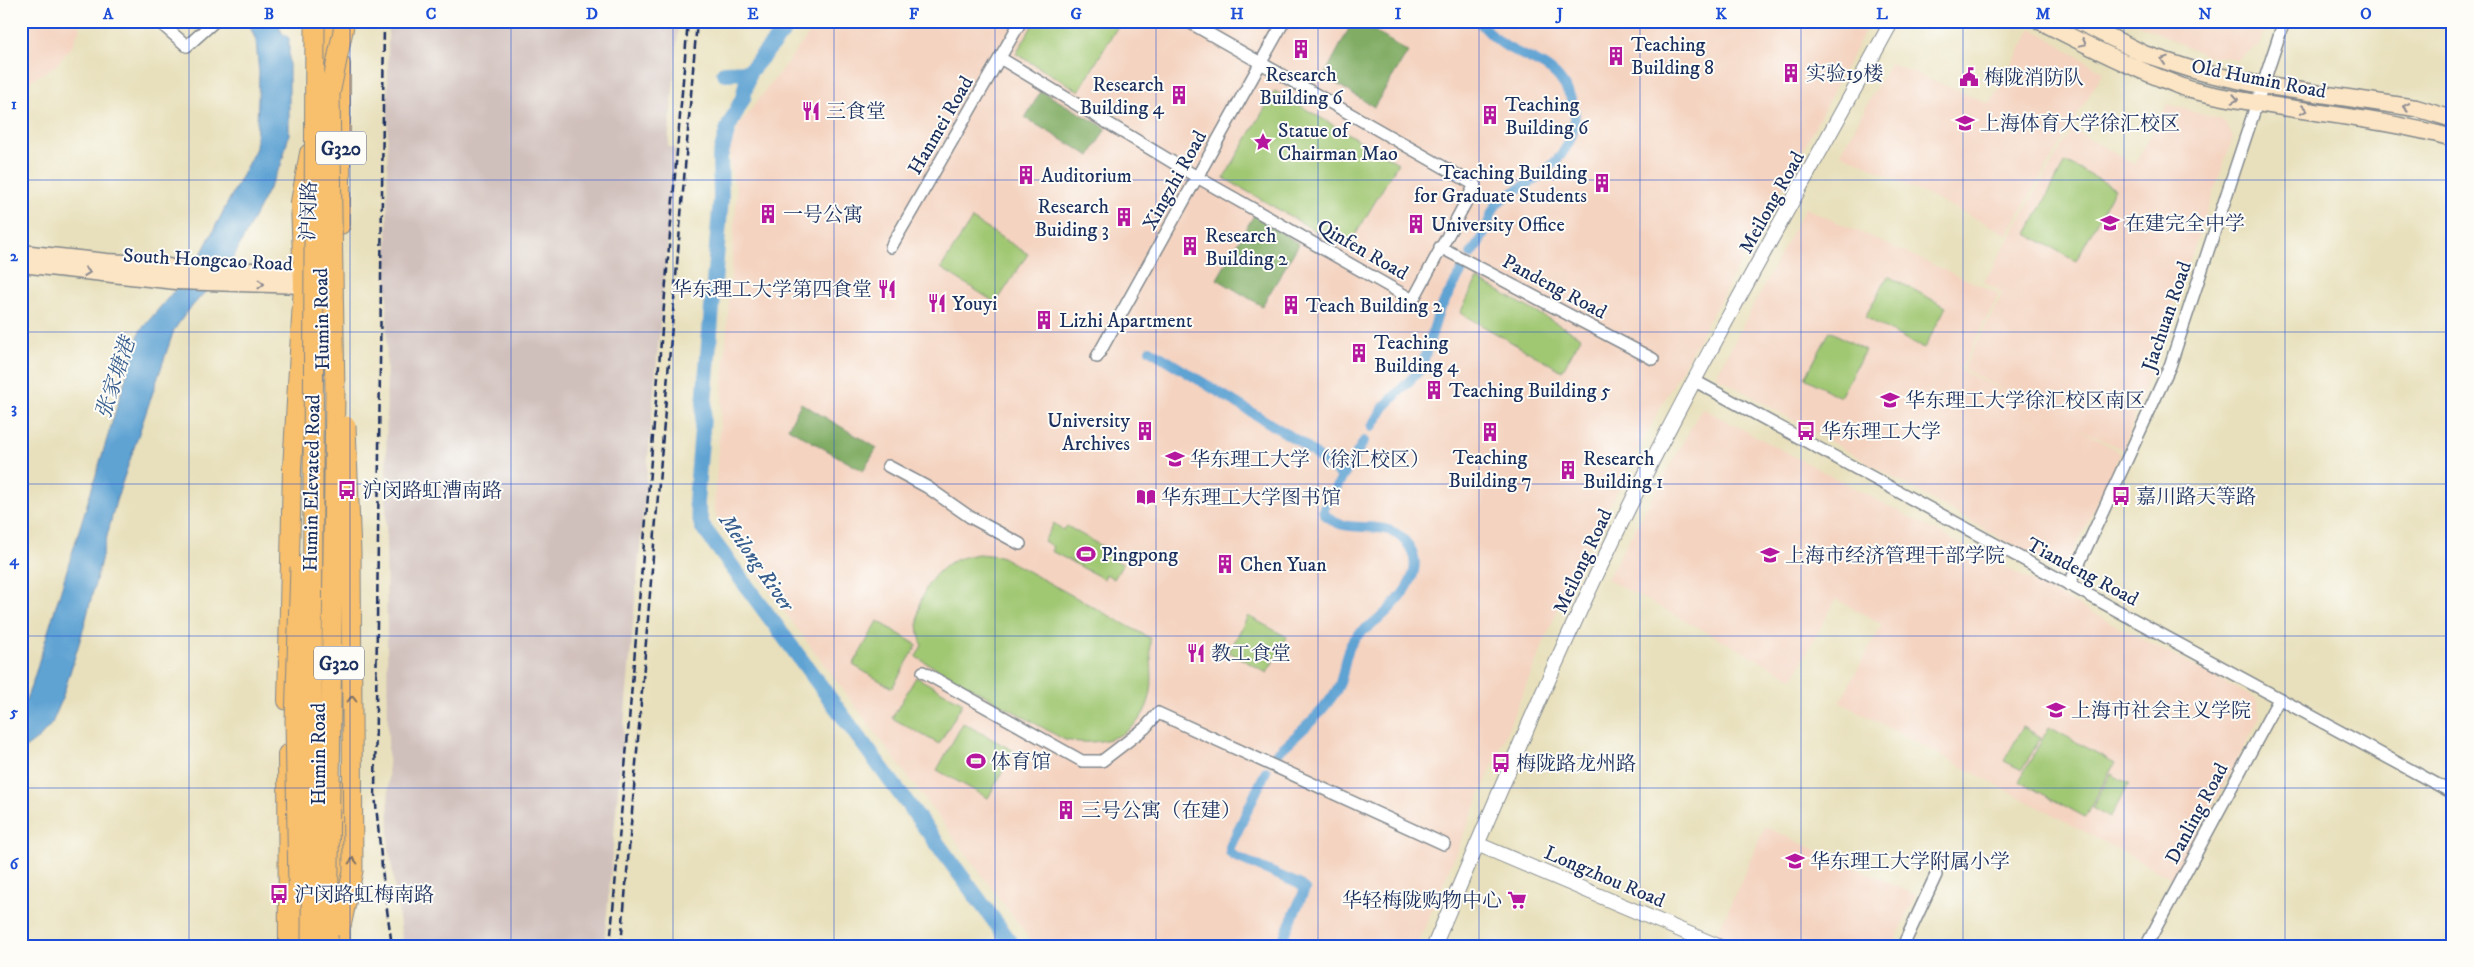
<svg xmlns="http://www.w3.org/2000/svg" width="2474" height="967" font-family="'IM FELL DW Pica','Noto Serif SC',serif">
<style>
.built{fill:#f4d3c0}
.industrial{fill:#d0c0bc}
.green{fill:#a0c772;stroke:#5e7b68}
.forest{fill:#80ac64;stroke:#4e6e61}
.water{fill:#5ea3d3;stroke:#3c6998}
.lines{fill:none;stroke-linecap:round;stroke-linejoin:round}
.canal{stroke:#5ea3d3;stroke-width:10}
.river{stroke:#5ea3d3;stroke-width:16}
.minor-casing{stroke:#82888d;stroke-width:14}
.tertiary-casing{stroke:#82888d;stroke-width:16}
.secondary-casing{stroke:#82888d;stroke-width:19}
.primary-casing{stroke:#82888d;stroke-width:20}
.trunk-casing{stroke:#82888d;stroke-width:21}
.minor{stroke:#fff;stroke-width:11}
.tertiary{stroke:#fff;stroke-width:14}
.secondary{stroke:#fce5c4;stroke-width:16}
.primary{stroke:#f8bf6c;stroke-width:18}
.trunk{stroke:#f8bf6c;stroke-width:19}
.rail{stroke:#1b2f5e;stroke-width:2.5;stroke-dasharray:8 4;stroke-linecap:butt}
.trunk-bridge-casing{stroke:#82888d;stroke-width:21;stroke-linecap:butt}
.trunk-bridge{stroke:#f8bf6c;stroke-width:19}
.oneway{stroke:#8c8a91}
.oneway2{stroke:#7e7064}
.grid{fill:none;stroke:#1d4ed8;stroke-width:1;stroke-opacity:0.55}
.labels{text-anchor:middle;stroke-width:4;stroke-linejoin:round;paint-order:stroke}
.shield{fill:#fdfcf7;stroke:#5f6c8c;stroke-width:1}
.shield-label{font-size:19px;font-weight:bold;fill:#1b2f5e}
.poi-label{font-size:20px;fill:#1b2f5e;stroke:#fdfcf7;text-anchor:start}
.street-label{font-size:20px;fill:#1b2f5e;stroke:#fdfcf7}
.water-label{font-size:21px;font-style:italic;fill:#365d8d;stroke:#fdfcf7}
.neatline{fill:none;stroke:#1d4ed8;stroke-width:2}
.grid-label{font-size:16px;text-anchor:middle;font-weight:bold;fill:#1d4ed8}
</style>
<rect width="100%" height="100%" fill="#fdfcf7"/>
<filter id="ink" filterUnits="userSpaceOnUse"><feTurbulence type="fractalNoise" baseFrequency=".02" numOctaves="2"/><feDisplacementMap in="SourceGraphic" scale="10" xChannelSelector="R" yChannelSelector="G"/><feConvolveMatrix kernelMatrix="1 2 1 2 8 2 1 2 1" color-interpolation-filters="sRGB"/></filter>
<filter id="wash" filterUnits="userSpaceOnUse"><feTurbulence type="fractalNoise" baseFrequency=".0096" numOctaves="4" result="noise"/><feDisplacementMap in="SourceGraphic" scale="20" xChannelSelector="R" yChannelSelector="G"/><feGaussianBlur stdDeviation="1.12" result="paint"/><feColorMatrix in="noise" values="0 0 0 0 0 0 0 0 0 0 0 0 0 0 0 0 0 1.4 0 .05"/><feComposite in="paint" operator="in"/></filter>
<g filter="url(#wash)">
<rect width="100%" height="100%" fill="#e8e0bc"/>
<!-- built -->
<path class="built" d="M21 21H75L80 28 72 46 55 66 27 83 21 80Z
M819 21H1870L1795 165 1659 410 1568 585 1417 946H1035L719 524 714 507 737 192 731 172 730 148 739 125Z
M2132 21H2270L2259 45 2237 59 2206 55Z
M2032 28 2103 72 2007 234 1841 153 1890 63 1990 104Z
M2168 104 2224 121 2233 137 2123 450 2077 427 2121 453 2064 572 1998 537 1716 376 1805 208 1999 294 1960 370 2052 415 1963 369 2003 293 1984 282 2072 129 2135 165Z
M1702 408 2256 699 2260 717 2174 879 1840 702 1882 624 1836 599 1793 678 1607 579Z
M1765 827 1916 895 1893 946H1742L1717 935Z"/>
<!-- industrial -->
<path class="industrial" d="M388 21H679L668 146 676 149 604 946H403L389 847 386 537Z"/>
<!-- green -->
<path class="green" d="M1035 21H1121L1079 91 1016 54Z
M1275 91 1398 163 1347 249 1224 178Z
M2065 162 2115 188 2076 261 2027 234Z
M972 219 1028 254 996 303 941 268Z
M1888 276 1946 307 1924 349 1865 317Z
M1477 279 1581 337 1562 371 1460 313Z
M1830 331 1865 350 1840 397 1805 378Z
M1054 523 1063 530 1067 526 1120 557 1116 561 1123 564 1114 579 1106 574 1104 579 1051 551 1053 547 1044 541Z
M978 554 1000 556 1150 638C1150 657 1155 682 1149 700 1138 738 1099 747 1065 740L916 657 922 645C911 612 923 577 955 560 961 557 970 556 978 554Z
M1248 616 1287 637 1267 673 1229 652Z
M878 621 917 645 892 688 853 665Z
M916 677 963 703 939 744 892 718Z
M963 723 1014 751 988 798 937 770Z
M2023 727 2041 737 2022 770 2004 761Z
M2049 727 2115 763 2085 817 2019 781Z
M2111 774 2129 784 2110 818 2092 808Z"/>
<!-- forest -->
<path class="forest" d="M1353 21H1358L1408 52 1374 107 1324 76Z
M1041 91 1106 128 1090 156 1025 118Z
M1254 215 1299 244 1262 306 1217 279Z
M801 403 877 448 863 471 788 428Z"/>
<!-- water -->
<path class="water" d="M248 21H277L282 33 289 38V135L281 165 229 266 186 313 174 330 116 501 84 627 61 702 52 723 40 737 21 751V706L25 702 33 681 140 331 195 266 256 148 259 74 256 41Z"/>
<g class="lines">
<!-- canal -->
<path class="canal" d="M1471 254C1476 247 1482 239 1485 231 1490 222 1490 211 1498 203 1505 195 1517 191 1526 185 1566 160 1594 122 1559 78 1545 61 1521 57 1504 45 1494 39 1486 29 1478 21
M1150 350 1300 442 1343 477
M1372 427 1384 407 1421 369 1439 311 1463 269
M1273 757C1294 737 1321 716 1336 691 1346 676 1342 656 1353 641 1359 631 1371 626 1379 619 1401 599 1431 567 1404 540 1380 515 1344 539 1324 513L1323 510 1364 441
M1266 771 1230 847V852L1234 856 1299 884 1305 889 1280 946"/>
<!-- river -->
<path class="river" d="M749 72 743 98 728 128 720 157 721 198 696 502 702 526 1013 946
M724 73 749 72 792 21"/>
</g>
</g>
<g filter="url(#ink)">
<g class="lines">
<!-- minor casing -->
<g class="minor-casing">
<path id="minor" d="M158 21 187 46 215 21
M1000 58 1197 177 1413 300 1475 185 1187 21
M891 247 1021 21
M1440 247 1653 359
M1097 357 1284 21
M1695 381 2453 793
M888 466 927 487 970 517 1020 544
M2069 585 2170 366 2284 21
M923 672 1082 761H1102L1145 728 1158 713 1444 844
M1903 946 1936 875
M2146 946 2279 699"/>
</g>
<!-- tertiary casing -->
<g class="tertiary-casing">
<path id="tertiary" d="M1477 844 1718 946
M1434 946C1501 788 1567 630 1644 477 1722 323 1809 173 1892 21"/>
</g>
<!-- secondary casing -->
<g class="secondary-casing">
<path id="secondary" d="M2040 21C2079 41 2119 62 2160 78 2171 82 2183 88 2195 91 2281 111 2368 115 2453 138
M2078 21 2144 54 2200 72 2261 85 2416 108 2453 119
M21 253 107 262 160 265 184 271H315
M21 264 176 281 303 285 315 282"/>
</g>
<!-- primary casing -->
<g class="primary-casing">
<path id="primary" d="M341 225V64
M287 701 292 468 303 285 300 202 309 153
M287 754 288 946
M339 789 341 946"/>
</g>
<!-- trunk casing -->
<g class="trunk-casing">
<path id="trunk" d="M331 70V21
M298 886 299 946"/>
</g>
<!-- minor -->
<use href="#minor" class="minor"/>
<!-- tertiary -->
<use href="#tertiary" class="tertiary"/>
<!-- secondary -->
<use href="#secondary" class="secondary"/>
<!-- primary -->
<use href="#primary" class="primary"/>
<!-- trunk -->
<use href="#trunk" class="trunk"/>
<!-- rail -->
<path class="rail" d="M384 21 375 794 384 888 392 946
M610 946 688 21
M621 946 697 21"/>
<!-- trunk-bridge casing -->
<g class="trunk-bridge-casing">
<path id="trunk-bridge" d="M298 886 295 721 300 567
M341 926 353 871 351 553 346 426
M311 946 315 21
M328 946 335 393 330 94 345 21"/>
</g>
<!-- trunk-bridge -->
<use href="#trunk-bridge" class="trunk-bridge"/>
</g>
<!-- one-way arrows -->
<defs><path id="oneway-chevron" d="M-2-3.5L2.5 0L-2 3.5" fill="none" stroke-width="1.6" stroke-linecap="round" stroke-linejoin="round" transform="scale(1.25)"/></defs>
<g class="oneway">
<use href="#oneway-chevron" transform="translate(2083 43) rotate(26)"/>
<use href="#oneway-chevron" transform="translate(2164 60) rotate(-162)"/>
<use href="#oneway-chevron" transform="translate(2235 99) rotate(11)"/>
<use href="#oneway-chevron" transform="translate(2406 107) rotate(-170)"/>
<use href="#oneway-chevron" transform="translate(2304 110) rotate(8)"/>
<use href="#oneway-chevron" transform="translate(87 272) rotate(6)"/>
<use href="#oneway-chevron" transform="translate(261 284) rotate(1)"/>
</g>
<g class="oneway2">
<use href="#oneway-chevron" transform="translate(352 699) rotate(-90)"/>
<use href="#oneway-chevron" transform="translate(353 861) rotate(-90)"/>
</g>
</g>
<!-- grid -->
<path class="grid" d="M189 21V946M350 21V946M511 21V946M673 21V946M834 21V946M995 21V946M1156 21V946M1318 21V946M1479 21V946M1640 21V946M1801 21V946M1963 21V946M2124 21V946M2285 21V946M21 180H2453M21 332H2453M21 484H2453M21 636H2453M21 788H2453"/>
<!-- icons -->
<defs>
<g id="building-bare" transform="scale(1.5)"><path d="M-4-6H4V6H1V3H-1V6H-4ZM-2.5-4.3h1.7v1.8h-1.7ZM.8-4.3h1.7v1.8H.8ZM-2.5-1h1.7V.8h-1.7ZM.8-1h1.7V.8H.8Z" fill="#b5179e" stroke="#fdfcf7" stroke-width="2.5" paint-order="stroke"/></g>
<g id="civic-bare" transform="scale(1.5)"><path d="M-.6-6.5H3V-4.5H.6V-3L4-1V1h2V6H-6V1h2V-1L-.6-3ZM-1.2 2.5V6h2.4V2.5Z" fill="#b5179e" stroke="#fdfcf7" stroke-width="2.5" paint-order="stroke"/></g>
<g id="restaurant-bare" transform="scale(1.5)"><path d="M-5-6h1v4h1v-4h1v4h1v-4h1v5L-1.5 .5V6h-2V.5L-5-1ZM5-6V6H3V1.5H1.5Q1.5-4 5-6Z" fill="#b5179e" stroke="#fdfcf7" stroke-width="2.5" paint-order="stroke"/></g>
<g id="school-bare" transform="scale(1.5)"><path d="M0-5L7-2L0 1L-7-2ZM-4 1L0 2.5L4 1V4Q0 6-4 4Z" fill="#b5179e" stroke="#fdfcf7" stroke-width="2.5" paint-order="stroke"/></g>
<g id="sight-bare" transform="scale(1.5)"><path d="M0-6L1.8-2.2L6-1.7L2.9 1.2L3.7 5.4L0 3.3L-3.7 5.4L-2.9 1.2L-6-1.7L-1.8-2.2Z" fill="#b5179e" stroke="#fdfcf7" stroke-width="2.5" paint-order="stroke"/></g>
<g id="university-bare" transform="scale(1.5)"><path d="M0-5L7-2L0 1L-7-2ZM-4 1L0 2.5L4 1V4Q0 6-4 4Z" fill="#b5179e" stroke="#fdfcf7" stroke-width="2.5" paint-order="stroke"/></g>
<g id="bus-bare" transform="scale(1.5)"><path d="M-5-6H5V4H4V6H2V4H-2V6H-4V4H-5ZM-3.5-4V0h7V-4ZM-3.5 1.2v1.5H-2V1.2ZM2 1.2v1.5H3.5V1.2Z" fill="#b5179e" stroke="#fdfcf7" stroke-width="2.5" paint-order="stroke"/></g>
<g id="library-bare" transform="scale(1.5)"><path d="M-6-4Q-3-5.5-.7-3.5V5Q-3 3-6 4ZM6-4Q3-5.5 .7-3.5V5Q3 3 6 4Z" fill="#b5179e" stroke="#fdfcf7" stroke-width="2.5" paint-order="stroke"/></g>
<g id="stadium-bare" transform="scale(1.5)"><path d="M0-5a6.5 5 0 1 0 0 10a6.5 5 0 1 0 0-10ZM-3.5-1.8h7v3.6h-7Z" fill="#b5179e" stroke="#fdfcf7" stroke-width="2.5" paint-order="stroke"/></g>
<g id="supermarket-bare" transform="scale(1.5)"><path d="M-6-5.5h2.5l.6 2H6L4.5 2H-2.5L-4.4-4H-6ZM-1.5 3.2a1.3 1.3 0 1 0 .1 0ZM3 3.2a1.3 1.3 0 1 0 .1 0Z" fill="#b5179e" stroke="#fdfcf7" stroke-width="2.5" paint-order="stroke"/></g>
</defs>
<g fill-rule="evenodd">
<use href="#building-bare" x="1301" y="49"/>
<use href="#building-bare" x="1616" y="56"/>
<use href="#building-bare" x="1791" y="73"/>
<use href="#civic-bare" x="1969" y="77"/>
<use href="#building-bare" x="1179" y="95"/>
<use href="#restaurant-bare" x="811" y="111"/>
<use href="#building-bare" x="1490" y="115"/>
<use href="#school-bare" x="1965" y="123"/>
<use href="#sight-bare" x="1263" y="142"/>
<use href="#building-bare" x="1026" y="175"/>
<use href="#building-bare" x="1602" y="183"/>
<use href="#building-bare" x="768" y="214"/>
<use href="#building-bare" x="1124" y="217"/>
<use href="#school-bare" x="2110" y="223"/>
<use href="#building-bare" x="1416" y="224"/>
<use href="#building-bare" x="1190" y="246"/>
<use href="#restaurant-bare" x="887" y="289"/>
<use href="#restaurant-bare" x="937" y="303"/>
<use href="#building-bare" x="1291" y="305"/>
<use href="#building-bare" x="1044" y="320"/>
<use href="#building-bare" x="1359" y="353"/>
<use href="#building-bare" x="1434" y="390"/>
<use href="#university-bare" x="1890" y="400"/>
<use href="#building-bare" x="1145" y="431"/>
<use href="#bus-bare" x="1806" y="431"/>
<use href="#building-bare" x="1490" y="432"/>
<use href="#university-bare" x="1175" y="459"/>
<use href="#building-bare" x="1568" y="470"/>
<use href="#bus-bare" x="347" y="490"/>
<use href="#bus-bare" x="2121" y="496"/>
<use href="#library-bare" x="1146" y="497"/>
<use href="#stadium-bare" x="1086" y="554"/>
<use href="#school-bare" x="1770" y="555"/>
<use href="#building-bare" x="1225" y="564"/>
<use href="#restaurant-bare" x="1196" y="653"/>
<use href="#school-bare" x="2056" y="710"/>
<use href="#stadium-bare" x="976" y="761"/>
<use href="#bus-bare" x="1501" y="763"/>
<use href="#building-bare" x="1066" y="810"/>
<use href="#school-bare" x="1795" y="861"/>
<use href="#bus-bare" x="279" y="894"/>
<use href="#supermarket-bare" x="1517" y="900"/>
</g>
<g class="labels">
<!-- shield labels -->
<g class="shield">
<rect x="316" y="131.5" width="50" height="33" rx="4"/>
<rect x="314" y="646.5" width="50" height="33" rx="4"/>
</g>
<g class="shield-label">
<text x="341" y="155">G320</text>
<text x="339" y="670">G320</text>
</g>
<!-- poi labels -->
<g class="poi-label">
<text x="1631" y="51">Teaching<tspan x="1631" dy="23">Building 8</tspan></text>
<text x="1806" y="80">实验19楼</text>
<text x="1301" y="81" text-anchor="middle">Research<tspan x="1301" dy="23">Building 6</tspan></text>
<text x="1984" y="84">梅陇消防队</text>
<text x="1164" y="91" text-anchor="end">Research<tspan x="1164" dy="23">Building 4</tspan></text>
<text x="1505" y="111">Teaching<tspan x="1505" dy="23">Building 6</tspan></text>
<text x="826" y="118">三食堂</text>
<text x="1980" y="130">上海体育大学徐汇校区</text>
<text x="1278" y="137">Statue of<tspan x="1278" dy="23">Chairman Mao</tspan></text>
<text x="1587" y="179" text-anchor="end">Teaching Building<tspan x="1587" dy="23">for Graduate Students</tspan></text>
<text x="1041" y="182">Auditorium</text>
<text x="1109" y="213" text-anchor="end">Research<tspan x="1109" dy="23">Buiding 3</tspan></text>
<text x="783" y="221">一号公寓</text>
<text x="2125" y="230">在建完全中学</text>
<text x="1431" y="231">University Office</text>
<text x="1205" y="242">Research<tspan x="1205" dy="23">Building 2</tspan></text>
<text x="872" y="296" text-anchor="end">华东理工大学第四食堂</text>
<text x="952" y="310">Youyi</text>
<text x="1306" y="312">Teach Building 2</text>
<text x="1059" y="327">Lizhi Apartment</text>
<text x="1374" y="349">Teaching<tspan x="1374" dy="23">Building 4</tspan></text>
<text x="1449" y="397">Teaching Building 5</text>
<text x="1905" y="407">华东理工大学徐汇校区南区</text>
<text x="1130" y="427" text-anchor="end">University<tspan x="1130" dy="23">Archives</tspan></text>
<text x="1821" y="438">华东理工大学</text>
<text x="1490" y="464" text-anchor="middle">Teaching<tspan x="1490" dy="23">Building 7</tspan></text>
<text x="1583" y="465">Research<tspan x="1583" dy="23">Building 1</tspan></text>
<text x="1190" y="466">华东理工大学（徐汇校区）</text>
<text x="362" y="497">沪闵路虹漕南路</text>
<text x="2136" y="503">嘉川路天等路</text>
<text x="1161" y="504">华东理工大学图书馆</text>
<text x="1101" y="561">Pingpong</text>
<text x="1785" y="562">上海市经济管理干部学院</text>
<text x="1240" y="571">Chen Yuan</text>
<text x="1211" y="660">教工食堂</text>
<text x="2071" y="717">上海市社会主义学院</text>
<text x="991" y="768">体育馆</text>
<text x="1516" y="770">梅陇路龙州路</text>
<text x="1081" y="817">三号公寓（在建）</text>
<text x="1810" y="868">华东理工大学附属小学</text>
<text x="294" y="901">沪闵路虹梅南路</text>
<text x="1502" y="907" text-anchor="end">华轻梅陇购物中心</text>
</g>
<!-- street labels -->
<g class="street-label">
<text transform="translate(2259 78) rotate(11)" y="7">Old Humin Road</text>
<text transform="translate(940 125) rotate(-60)" y="7">Hanmei Road</text>
<text transform="translate(1174 180) rotate(-61)" y="7">Xingzhi Road</text>
<text transform="translate(1771 202) rotate(-61)" y="7">Meilong Road</text>
<text transform="translate(308 211) rotate(-88)" y="7">沪闵路</text>
<text transform="translate(1363 249) rotate(30)" y="7">Qinfen Road</text>
<text transform="translate(208 259) rotate(3)" y="7">South Hongcao Road</text>
<text transform="translate(1555 286) rotate(28)" y="7">Pandeng Road</text>
<text transform="translate(2166 316) rotate(-71)" y="7">Jiachuan Road</text>
<text transform="translate(321 319) rotate(-91)" y="7">Humin Road</text>
<text transform="translate(311 483) rotate(-89)" y="7">Humin Elevated Road</text>
<text transform="translate(1582 561) rotate(-65)" y="7">Meilong Road</text>
<text transform="translate(2083 571) rotate(28)" y="7">Tiandeng Road</text>
<text transform="translate(318 754) rotate(-90)" y="7">Humin Road</text>
<text transform="translate(2196 813) rotate(-62)" y="7">Danling Road</text>
<text transform="translate(1605 876) rotate(23)" y="7">Longzhou Road</text>
</g>
<!-- water labels -->
<g class="water-label">
<text transform="translate(115 378) rotate(-72)" y="7">张家塘港</text>
<text transform="translate(757 562) rotate(55)" y="7">Meilong River</text>
</g>
</g>
<!-- margin -->
<rect width="2474" height="967" fill="none" stroke="#fdfcf7" stroke-width="55"/>
<rect x="28" y="28" width="2418" height="912" class="neatline"/>
<g class="grid-label">
<text x="108" y="19">A</text>
<text x="269" y="19">B</text>
<text x="431" y="19">C</text>
<text x="592" y="19">D</text>
<text x="753" y="19">E</text>
<text x="914" y="19">F</text>
<text x="1076" y="19">G</text>
<text x="1237" y="19">H</text>
<text x="1398" y="19">I</text>
<text x="1560" y="19">J</text>
<text x="1721" y="19">K</text>
<text x="1882" y="19">L</text>
<text x="2043" y="19">M</text>
<text x="2205" y="19">N</text>
<text x="2366" y="19">O</text>
<text x="14" y="109">1</text>
<text x="14" y="261">2</text>
<text x="14" y="413">3</text>
<text x="14" y="565">4</text>
<text x="14" y="717">5</text>
<text x="14" y="869">6</text>
</g>
</svg>
